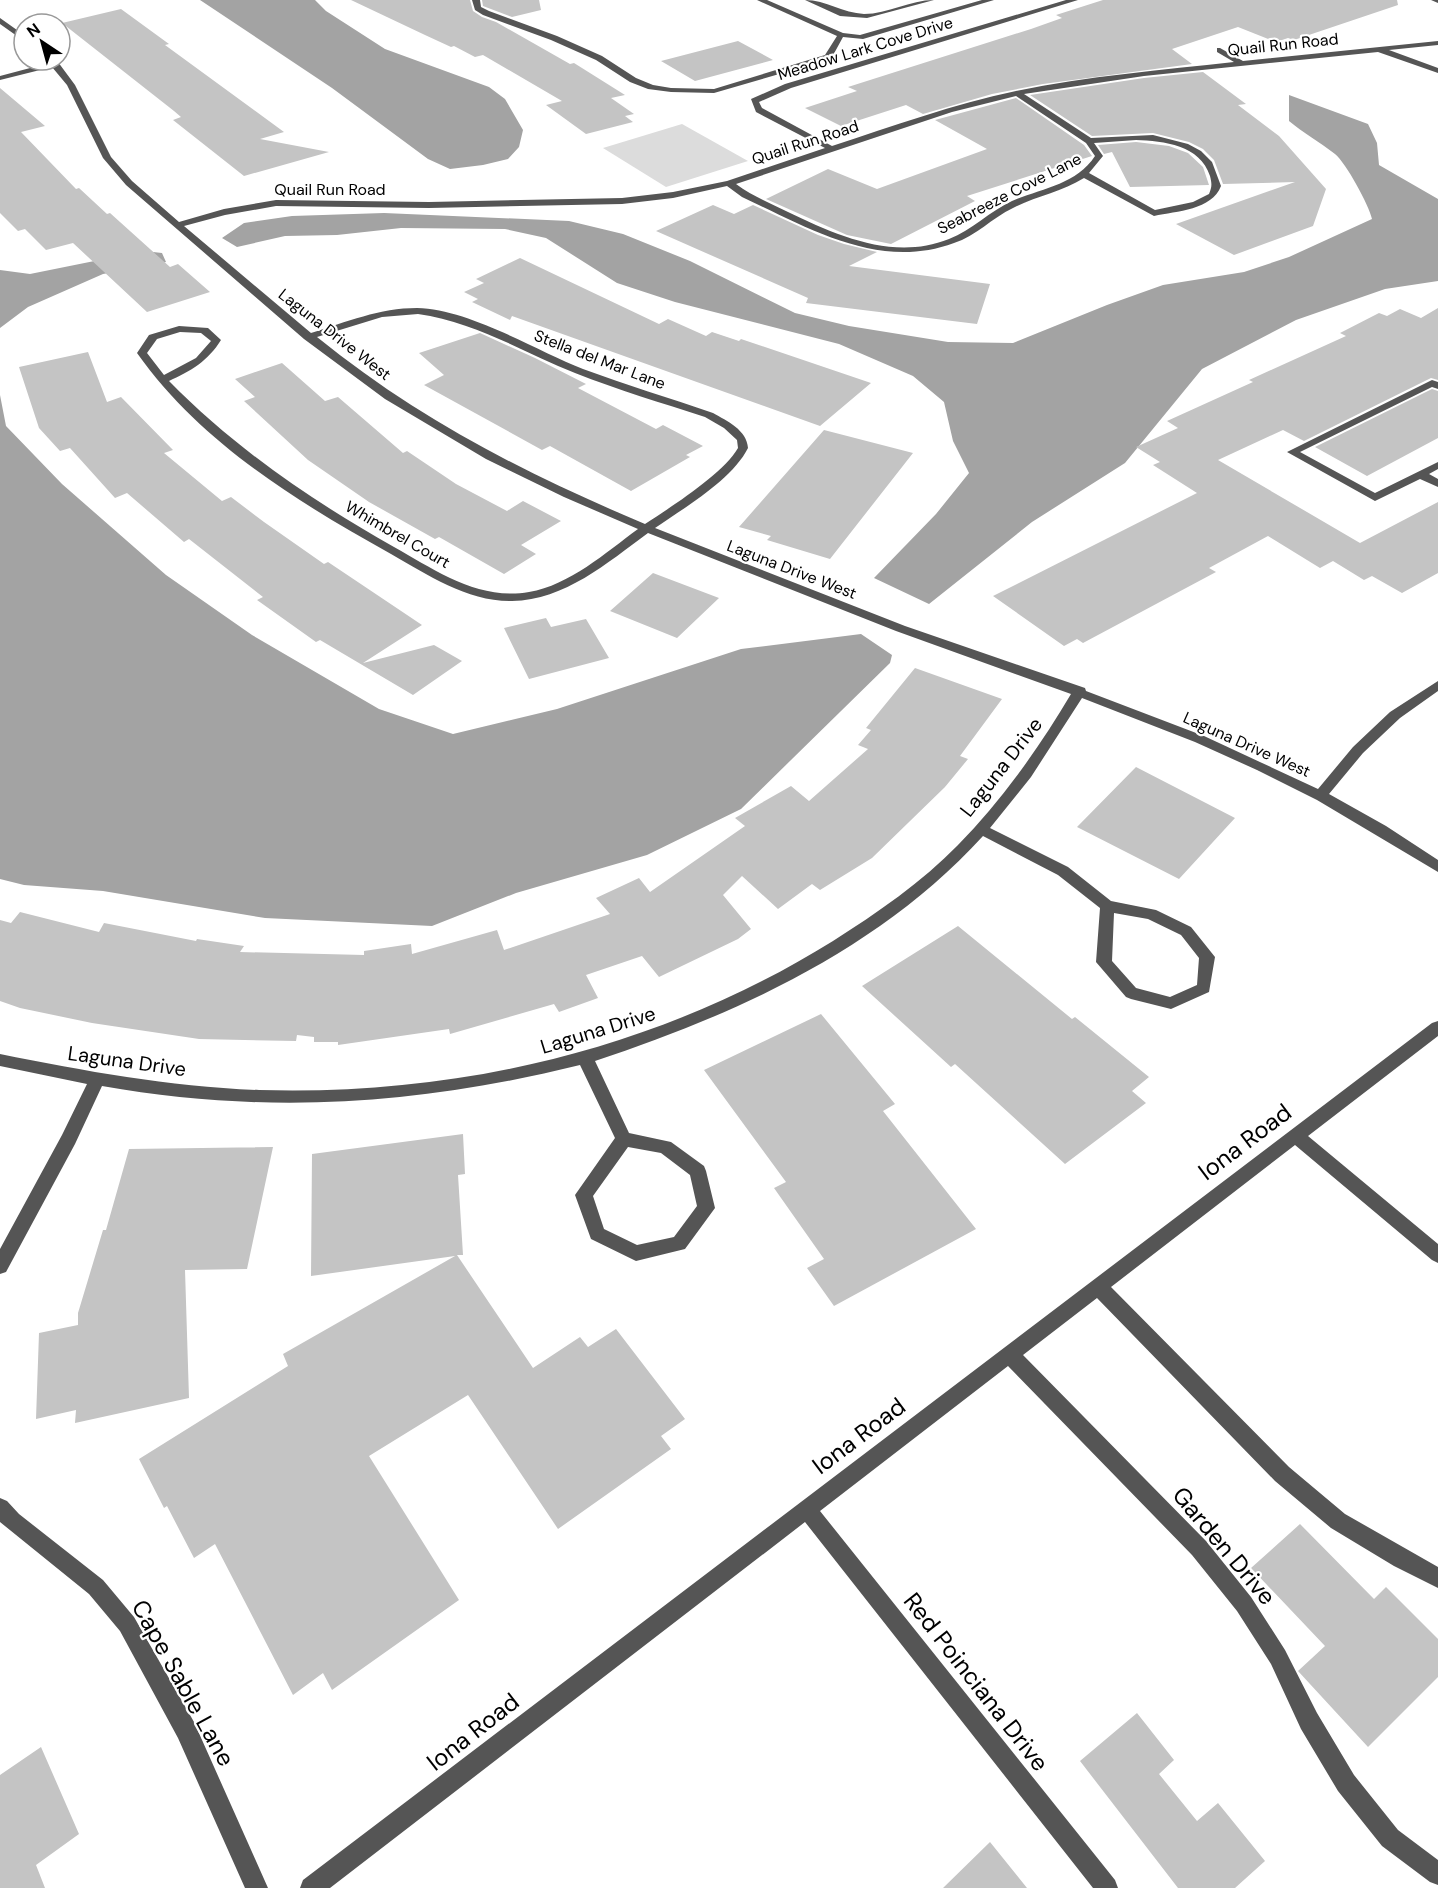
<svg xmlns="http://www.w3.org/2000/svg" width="1438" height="1888" font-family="'DM Sans',sans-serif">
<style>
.green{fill:#dcdcdc}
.water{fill:#a3a3a3}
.building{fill:#c4c4c4}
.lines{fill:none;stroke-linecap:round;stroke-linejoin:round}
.minor{fill:#555;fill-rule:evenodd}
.labels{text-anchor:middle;stroke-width:4.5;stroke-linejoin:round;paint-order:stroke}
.far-street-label{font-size:16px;fill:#000;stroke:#fff}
.street-label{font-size:20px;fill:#000;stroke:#fff}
.near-street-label{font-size:24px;fill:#000;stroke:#fff}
</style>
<rect width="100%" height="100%" fill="#fff"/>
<!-- green -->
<path class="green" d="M682 124 748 161 666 187 603 148Z"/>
<!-- water -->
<path class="water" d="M200 0H315L326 11 385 49 489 87 505 99 523 130 519 147 508 159 483 165 450 169 428 159 332 88Z
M1289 95 1368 124 1377 143 1379 165 1438 199V281L1385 289 1296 320 1202 369 1125 463 1032 522 929 604 874 578 936 514 969 473 953 441 944 402 913 376 839 344 675 302 617 283 546 238 505 229 401 228 337 235 285 236 237 247 222 238 244 223 292 216 384 213 569 221 623 234 690 261 795 313 849 326 948 342 1013 343 1107 305 1163 285 1244 272 1289 257 1372 219C1369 205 1346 163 1335 154 1320 142 1303 133 1289 121Z
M144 251 162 253 166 262 103 274 28 307 0 328V270L30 274Z
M0 395 6 426 62 484 166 575 252 635 379 709 453 734 557 709 741 649 861 634 892 655 890 663 741 809 647 855 516 893 432 926 265 918 103 891 24 885 0 879Z"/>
<!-- building -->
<path class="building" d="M351 0H470L473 11 482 17 496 22 570 64 574 63 625 95 611 98 634 114 625 116 633 122 586 134 546 105 562 101 483 55 475 57 454 46 451 47 425 35Z
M482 0H539L541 10 512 17 483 6Z
M1103 0H1397L1398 5 1294 40 1288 38 1276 42 1238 27 1172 49 1192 64 1043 84 992 94 923 114 906 105 841 126 805 108 857 91 848 87 1031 29 1062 18 1056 15Z
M121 9 169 44 165 45 284 132 260 139 329 152 244 176 173 120 181 117 174 111 62 23Z
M738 41 773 60 695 81 661 61Z
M1203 72 1246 104 1238 105 1279 136 1326 189 1313 226 1234 255 1176 224 1295 182 1223 184 1214 160 1203 149 1189 142 1153 133 1092 136 1030 95 1144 78Z
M0 88 45 126 21 132 76 189 79 188 107 214 110 213 170 267 178 264 210 292 147 312 73 243 46 250 25 229 18 231 0 213Z
M1016 98 1084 145 1092 156 967 196 975 201 891 244 847 235 766 199 828 169 877 189 987 149 935 120Z
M1136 142 1169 146 1188 153 1203 167 1209 185 1130 187 1112 152 1104 154 1098 145Z
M713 205 734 214 753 205 818 235 844 244 877 252 849 266 990 284 977 324 806 303 808 298 656 231Z
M520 258 659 324 668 319 706 336 712 332 739 341 741 339 871 383 820 426 512 316 510 320 472 302 478 299 464 292 484 283 476 279Z
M1438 308V380L1431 378 1304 441 1283 430 1218 460 1360 543 1438 502V573L1402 593 1372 576 1364 580 1333 561 1320 568 1268 536 1209 568 1216 572 1083 643 1077 639 1064 646 993 596 1197 493 1153 465 1160 462 1136 447 1178 428 1167 421 1253 382 1249 380 1346 336 1340 333 1379 313 1387 316 1400 309 1421 318Z
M480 333 535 358 586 384 578 388 656 429 663 425 703 446 686 455 690 457 631 491 550 446 542 450 424 385 444 375 419 353Z
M88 352 107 402 121 397 173 450 164 453 222 501 231 497 264 522 324 564 328 562 422 625 363 663 434 645 462 661 413 695 320 640 316 642 257 600 263 597 189 539 184 542 127 493 115 498 70 448 60 451 39 428 19 367Z
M282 363 325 401 338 397 403 453 407 451 456 484 507 511 523 501 561 521 521 545 536 554 504 574 439 537 435 539 369 502 308 460 244 401 255 397 235 379Z
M1432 389 1438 391V438L1367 476 1315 447Z
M824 430 913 453 830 559 767 540 771 536 739 527Z
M653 573 719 598 677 638 610 611Z
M546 618 551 627 586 619 609 658 529 679 504 628Z
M915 668 1002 699 960 756 968 759 945 787 872 858 820 890 812 884 778 909 742 876 723 895 751 929 738 939 659 977 642 956 586 975 598 998 559 1012 554 1004 450 1034 449 1029 338 1045V1042H314V1037L297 1035 296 1041 199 1039 92 1023 20 1008 0 1001V920L11 923 20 912 99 932 104 923 196 941 197 939 244 946 240 952 364 955V951L411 944 412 954 497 930 504 950 610 914 596 898 639 878 650 892 745 826 735 818 791 786 809 801 868 749 858 745 871 730 866 728Z
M1136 767 1235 818 1179 879 1077 827Z
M958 926 1072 1019 1075 1017 1149 1077 1132 1091 1146 1103 1065 1164 955 1064 951 1067 862 986Z
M821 1014 895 1104 883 1111 976 1229 834 1306 807 1268 824 1259 774 1188 786 1182 704 1070Z
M463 1134 465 1174 458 1175 463 1255H457L533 1368 580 1337 588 1347 616 1329 685 1419 661 1436 671 1449 558 1529 468 1395 369 1456 459 1600 332 1690 323 1673 293 1695 215 1544 194 1558 167 1506 164 1508 139 1459 288 1366 283 1354 455 1256 311 1276 312 1154Z
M273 1147 247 1269 185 1270 189 1398 75 1423 76 1410 36 1419 39 1333 78 1325V1313L103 1230H106L129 1149Z
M1300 1524 1374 1599 1386 1587 1438 1639V1677L1368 1747 1298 1671 1325 1646 1251 1568Z
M1137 1713 1174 1760 1159 1774 1197 1821 1218 1803 1265 1861 1235 1888H1178L1080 1761Z
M41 1747 79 1834 36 1865 45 1888H0V1775Z
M990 1842 1027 1888H943Z"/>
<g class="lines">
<!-- minor -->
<path class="minor" d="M472 0H480L481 7 489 11 557 36 602 56 636 78 653 85 671 88 714 89 825 55 837 36 757 0H767L843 33 860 35 982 0H994L863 39 843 37 831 59 714 93 671 92 648 89 630 82 596 60 551 40 483 15 475 10Z
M805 0C826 0 843 13 864 14 888 14 910 0 934 0L867 18 840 16Z
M1066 0H1078L791 88 759 102 762 108 832 146C893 126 954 104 1016 91 1088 76 1162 70 1234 62L1217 52V48H1220L1243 61 1438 41V45L1389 50 1438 68V73L1378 52 1144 76 1024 94 1091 138 1153 135 1188 144 1201 151 1212 162 1221 186C1212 210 1177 211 1154 216L1084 178C1062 192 1036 196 1013 208 992 218 976 236 954 243 879 271 808 228 742 197L727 186 673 198 622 204 429 208 276 206 225 215 184 226 311 333C346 322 380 308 417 308 469 309 535 350 583 369 626 385 670 398 713 413 727 421 747 430 748 448 732 480 684 508 655 528L905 626 1085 688 1086 691 1204 736 1318 789 1353 747 1390 712 1438 681V691L1400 718 1363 753 1329 794 1386 826 1438 860V872L1317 800 1257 770 1195 742 1082 698 1031 777 990 828 1068 867 1111 901 1156 910 1191 927 1215 957 1209 992 1171 1009 1131 999 1126 997 1096 962 1100 908 1058 875 983 836C880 949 737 1014 595 1061L629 1133 671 1142 704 1166 706 1171 715 1208 685 1249 636 1261 591 1239 575 1195 615 1138 580 1065C419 1105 266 1115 102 1086L75 1144 6 1272 0 1274V1249L62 1135 87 1084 0 1066V1054C85 1071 171 1087 259 1090 461 1096 661 1048 833 941 877 913 922 882 958 845 1002 800 1039 748 1071 694L896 631 648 533C607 563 565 600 512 601 468 602 428 575 391 554 296 501 201 443 137 353L149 335 179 326 208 328 221 340C208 361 191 371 169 381 236 449 311 500 394 547 435 570 479 601 529 592 570 585 605 553 638 529L564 497 486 459 385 399 304 339 126 185 103 158 67 85 52 67 0 80V76L49 63 46 60 58 62 75 85 111 157 132 181 179 222 224 209 276 200 429 202 622 198 673 192 727 181 825 148 756 112 751 99 785 84ZM1016 96 1086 143 1095 156C1076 185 1042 188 1012 201 990 211 972 230 949 239 894 261 838 236 788 212 770 203 752 196 736 184L952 112ZM1136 140C1164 141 1200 145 1210 176 1212 184 1212 187 1209 194L1193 202 1155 210 1089 173 1103 156 1094 143ZM418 314C475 322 523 352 575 373 618 390 662 403 705 417L724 428 737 440 738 448C723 474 671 507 645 524 526 474 418 419 317 337L382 317ZM180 332 201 333 211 341 196 358 164 375 147 353 157 339ZM1114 913 1148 919 1181 935 1199 958 1197 985 1170 997 1136 988 1112 961ZM628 1147 661 1153 690 1175 697 1206 674 1237 637 1245 604 1229 593 1196Z
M1431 0H1438V3Z
M0 18 24 35V41L0 24Z
M1432 380 1438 382V389L1432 387 1300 452 1375 493 1438 462V469L1429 474 1438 479V487L1420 479 1375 501 1287 452Z
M1438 1021V1036L1308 1136 1438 1244V1263L1432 1260 1295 1145 1111 1287 1289 1467 1345 1514 1438 1567V1588L1394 1566 1331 1528 1275 1481 1097 1298 1023 1355 1206 1541 1251 1597 1285 1650 1317 1713 1354 1775 1398 1830 1438 1860V1885L1430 1882 1382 1846 1338 1791 1301 1729 1271 1664 1237 1611 1192 1555 1008 1366 820 1511 1115 1880 1118 1888H1093L805 1522 330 1888H300L303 1880 1432 1023Z
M0 1498 7 1501 19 1514 103 1580 134 1617 194 1722 268 1888H245L178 1738 120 1631 89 1594 0 1522Z"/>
</g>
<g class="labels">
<!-- far-street labels -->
<g class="far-street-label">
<text transform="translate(1283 44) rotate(-6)" y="6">Quail Run Road</text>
<text transform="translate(865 48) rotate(-17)" y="6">Meadow Lark Cove Drive</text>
<text transform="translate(805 142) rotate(-18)" y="6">Quail Run Road</text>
<text x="330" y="195">Quail Run Road</text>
<text transform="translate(1009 193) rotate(-27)" y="6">Seabreeze Cove Lane</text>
<text transform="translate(335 334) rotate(38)" y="6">Laguna Drive West</text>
<text transform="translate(600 359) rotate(21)" y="6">Stella del Mar Lane</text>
<text transform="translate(398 534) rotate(30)" y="6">Whimbrel Court</text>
<text transform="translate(792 569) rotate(21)" y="6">Laguna Drive West</text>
<text transform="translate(1247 744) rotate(24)" y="6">Laguna Drive West</text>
</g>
<!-- street labels -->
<g class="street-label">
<text transform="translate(1001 767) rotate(-52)" y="7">Laguna Drive</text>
<text transform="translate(598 1030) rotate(-17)" y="7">Laguna Drive</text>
<text transform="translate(127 1061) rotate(8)" y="7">Laguna Drive</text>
</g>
<!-- near-street labels -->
<g class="near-street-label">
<text transform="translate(1245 1142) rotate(-37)" y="8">Iona Road</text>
<text transform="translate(859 1436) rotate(-37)" y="8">Iona Road</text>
<text transform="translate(1224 1546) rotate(50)" y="8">Garden Drive</text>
<text transform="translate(976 1682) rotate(52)" y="8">Red Poinciana Drive</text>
<text transform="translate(183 1683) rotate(61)" y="8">Cape Sable Lane</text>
<text transform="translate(473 1732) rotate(-38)" y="8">Iona Road</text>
</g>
</g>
<!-- north arrow -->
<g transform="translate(42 42) rotate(324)"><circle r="28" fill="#ffffff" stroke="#999999" stroke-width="1.5"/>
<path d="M0-4.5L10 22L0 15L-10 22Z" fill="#000000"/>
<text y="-9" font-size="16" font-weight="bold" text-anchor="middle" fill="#000000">N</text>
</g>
</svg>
